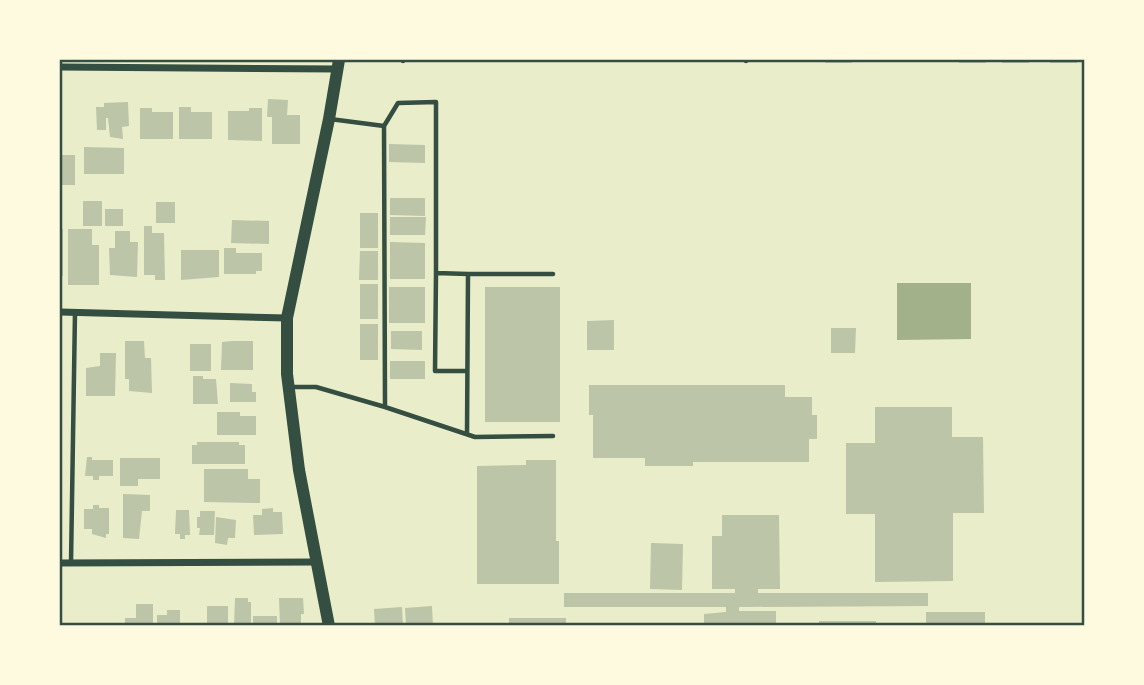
<svg xmlns="http://www.w3.org/2000/svg" width="1144" height="685" font-family="'Times New Roman',serif">
<style>
.water{fill:#a3b18a}
.building{fill:#bcc5a7}
.lines{fill:none;stroke-linecap:round;stroke-linejoin:round}
.service{stroke:#344e41;stroke-width:4.5}
.minor{stroke:#344e41;stroke-width:7}
.tertiary{stroke:#344e41;stroke-width:12}
.neatline{fill:none;stroke:#344e41;stroke-width:2.5}
</style>
<rect width="100%" height="100%" fill="#e9edc9"/>
<!-- water -->
<path class="water" d="M971 283V339L897 340V283Z"/>
<!-- building -->
<path class="building" d="M776 60H804V62H776Z
M825 60H852V63H825Z
M959 60H986V63H959Z
M1002 60H1030L1029 63H1002Z
M1050 60H1077V63H1050Z
M268 99 288 100 287 115H300V144H272V117H267Z
M128 102 129 126 122 127 123 139 110 137 108 118H106V130H97L96 107H104V103Z
M179 107H191V112H212V139H179Z
M140 108H152V112H173V139H140Z
M249 108H262V141L228 140V111H249Z
M389 144 425 145V163L389 162Z
M84 147 124 148V174H84Z
M61 155H75V185H60Z
M390 198H425V216L390 215Z
M83 201H102V226H83Z
M156 202H175V223H156Z
M105 209H123V226H105Z
M360 213H378V248H360Z
M390 217H426L425 235H390Z
M232 220 269 221V244L231 243Z
M144 226H152V233H164L165 280H155V275H144Z
M60 229H63V276H60Z
M68 229H92V245H99V285H68Z
M115 231H130V242H138L137 277 110 275 109 248H115Z
M390 242 425 243V279H390Z
M224 248H236V253H262V271H256V274H224Z
M181 250H219V277L181 280Z
M360 251H378V280H359Z
M360 284H378V319H360Z
M389 287H425V323H389Z
M485 287H560V422H485Z
M614 320V350H587V321Z
M360 324H378V360H360Z
M831 328H856L855 353H831Z
M391 331H422V350L391 349Z
M125 341H144L145 358H151L152 393 129 391V379H125Z
M232 341H253V370H221L222 342Z
M190 344H211V371H190Z
M100 353H116L115 396H86V368L100 366Z
M390 361H425V379H390Z
M193 376H203V379H216L218 404H193Z
M230 383 252 384V392H256V402H230Z
M589 385H785V397H812V415H817V439H809V462H693V466H645V458H593V415H589Z
M875 407H952V437H983L984 513H953V581L875 582V514H846V443H875Z
M217 412H240V416H256V435H217Z
M197 442H239V445H245V464H192V445H197Z
M87 457H92V460H113V476H99V480H93V476H85Z
M120 458H160V479H138V486H120Z
M526 460H556V541H559V584H477V466L526 465Z
M204 469H248V479H260V503L204 502Z
M123 494 150 495V511H142L139 539 123 538Z
M93 505H99V508H109V534H106V538L92 534V529H84V509H93Z
M273 508V512H282L283 534 254 535 253 515H262V509Z
M176 510H189L190 535H185V539H180V534H175Z
M200 511H215L214 535H199L200 528H197V517H200Z
M722 515H779L780 589H758V593H928V606L739 607V611H776V626H704V614L726 612V607H564V593H735V589H712V536H722Z
M216 517 236 520 235 538H228L227 545 215 543Z
M651 543 683 544 682 590 650 589Z
M235 598H248V602H251V626H234Z
M279 598H303L304 614H301V626H280Z
M136 604H153V626H125V618H136Z
M207 606H228V626H205V623H207Z
M432 606 433 626H406L405 608Z
M402 607 403 626H375L374 609Z
M167 610H180V626H157V615H167Z
M926 612H985V626H926Z
M253 616H277V626H253Z
M509 618H566V626H509Z
M819 621H876V626H819Z"/>
<g class="lines">
<!-- service -->
<path class="service" d="M746 60V61
M403 61V60
M384 126 398 103 436 102V273L468 274
M436 273 435 371H467
M290 387H316L385 407 384 126 330 119
M385 407 475 437 553 436
M467 434 468 274H553
M71 563 75 312"/>
<!-- minor -->
<path class="minor" d="M60 67 339 69
M60 312 287 318
M60 563 318 562"/>
<!-- tertiary -->
<path class="tertiary" d="M329 626 299 470 287 374V318L329 119 339 60"/>
</g>
<!-- border -->
<rect width="1144" height="685" fill="none" stroke="#fefae0" stroke-width="122"/>
<rect x="61" y="61" width="1022" height="563" class="neatline"/>
</svg>
